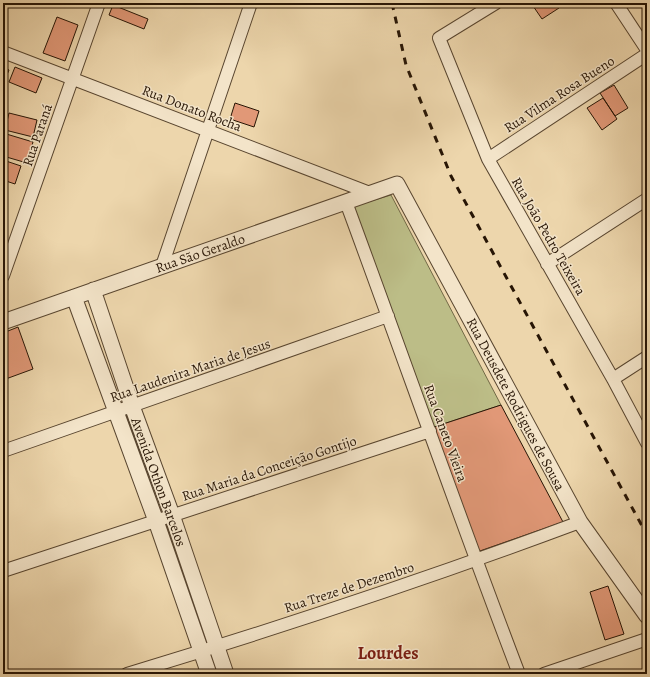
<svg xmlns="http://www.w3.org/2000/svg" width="650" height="677" font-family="Alegreya,serif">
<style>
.green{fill:#bcbd87;stroke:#726946}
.building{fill:#e19877;stroke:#271505}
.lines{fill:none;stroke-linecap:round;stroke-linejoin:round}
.minor-casing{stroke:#58452f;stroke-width:14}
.tertiary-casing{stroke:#58452f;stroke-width:17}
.minor{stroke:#f3e4c9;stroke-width:12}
.tertiary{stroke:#f3e4c9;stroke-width:15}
.rail{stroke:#271505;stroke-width:3;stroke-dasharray:7 7;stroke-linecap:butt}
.labels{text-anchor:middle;stroke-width:3;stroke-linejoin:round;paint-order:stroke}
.street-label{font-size:14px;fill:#271505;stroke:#f3e4c9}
.district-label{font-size:18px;font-weight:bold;fill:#7a1f14;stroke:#f3e4c9}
</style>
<rect width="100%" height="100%" fill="#edd6ac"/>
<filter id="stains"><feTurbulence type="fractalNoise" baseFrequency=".005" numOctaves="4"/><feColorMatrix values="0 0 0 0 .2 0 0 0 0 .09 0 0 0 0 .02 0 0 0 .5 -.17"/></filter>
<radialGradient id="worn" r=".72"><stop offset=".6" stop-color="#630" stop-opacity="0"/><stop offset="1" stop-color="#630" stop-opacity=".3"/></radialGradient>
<!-- green -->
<path class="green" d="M391 195 501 405 434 427 351 207Z"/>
<!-- building -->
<path class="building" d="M531 3H555L559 8 542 19Z
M113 5 148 19 144 29 109 15Z
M57 17 78 25 65 61 43 53Z
M3 67 9 70 3 84Z
M15 67 42 78 36 93 9 82Z
M614 85 628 108 615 116 600 93Z
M603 98 617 119 602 130 587 108Z
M235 103 259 111 254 127 230 119Z
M9 113 37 120 33 137 5 130Z
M3 133 33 142 27 163 3 156Z
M3 160 21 166 15 184 3 180Z
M18 327 33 369 3 380V333Z
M501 405 563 522 477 552 434 427Z
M608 586 624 634 605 640 590 592Z"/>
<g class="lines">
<!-- minor casing -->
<g class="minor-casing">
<path id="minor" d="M496 3 439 38 488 159 613 379 647 443
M616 3 647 50
M3 52 370 193
M488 159 647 54
M346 202C404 359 459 517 519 674
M547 264 647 199
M162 266 251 3
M3 276 99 3
M613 379 647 357
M3 451 388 316
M3 571 430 431
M127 674C279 628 430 578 580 522
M544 674 647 639"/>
</g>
<!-- tertiary casing -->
<g class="tertiary-casing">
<path id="tertiary" d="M93 290 132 406 172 515 226 674
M74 297 156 521 209 674
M3 322 397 184 580 522 647 616"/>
</g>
<!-- minor -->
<use href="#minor" class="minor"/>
<!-- tertiary -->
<use href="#tertiary" class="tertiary"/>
<!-- rail -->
<path class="rail" d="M392 3 406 65 451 176 647 535"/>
</g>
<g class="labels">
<!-- street labels -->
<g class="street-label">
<text transform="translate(559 94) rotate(-33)" y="5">Rua Vilma Rosa Bueno</text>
<text transform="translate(192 108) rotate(21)" y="5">Rua Donato Rocha</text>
<text transform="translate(37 135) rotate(-71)" y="5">Rua Paraná</text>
<text transform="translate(549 236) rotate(60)" y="5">Rua João Pedro Teixeira</text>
<text transform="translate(200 253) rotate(-19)" y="5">Rua São Geraldo</text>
<text transform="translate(190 370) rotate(-19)" y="5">Rua Laudenira Maria de Jesus</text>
<text transform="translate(516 404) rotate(62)" y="5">Rua Deusdete Rodrigues de Sousa</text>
<text transform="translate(446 433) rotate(70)" y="5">Rua Caneto Vieira</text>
<text transform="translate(269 468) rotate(-18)" y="5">Rua Maria da Conceição Gontijo</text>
<text transform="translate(159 482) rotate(70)" y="5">Avenida Othon Barcelos</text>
<text transform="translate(349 587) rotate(-18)" y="5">Rua Treze de Dezembro</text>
</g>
<!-- district labels -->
<g class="district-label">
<text x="388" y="659">Lourdes</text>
</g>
</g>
<!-- margin -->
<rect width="650" height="677" fill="none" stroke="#edd6ac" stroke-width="16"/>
<rect x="4" y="4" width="642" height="669" fill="none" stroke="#271505" stroke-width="2"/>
<rect x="8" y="8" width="634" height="661" fill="none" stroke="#271505"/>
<rect width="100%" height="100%" filter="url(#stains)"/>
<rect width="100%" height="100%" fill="url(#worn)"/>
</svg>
